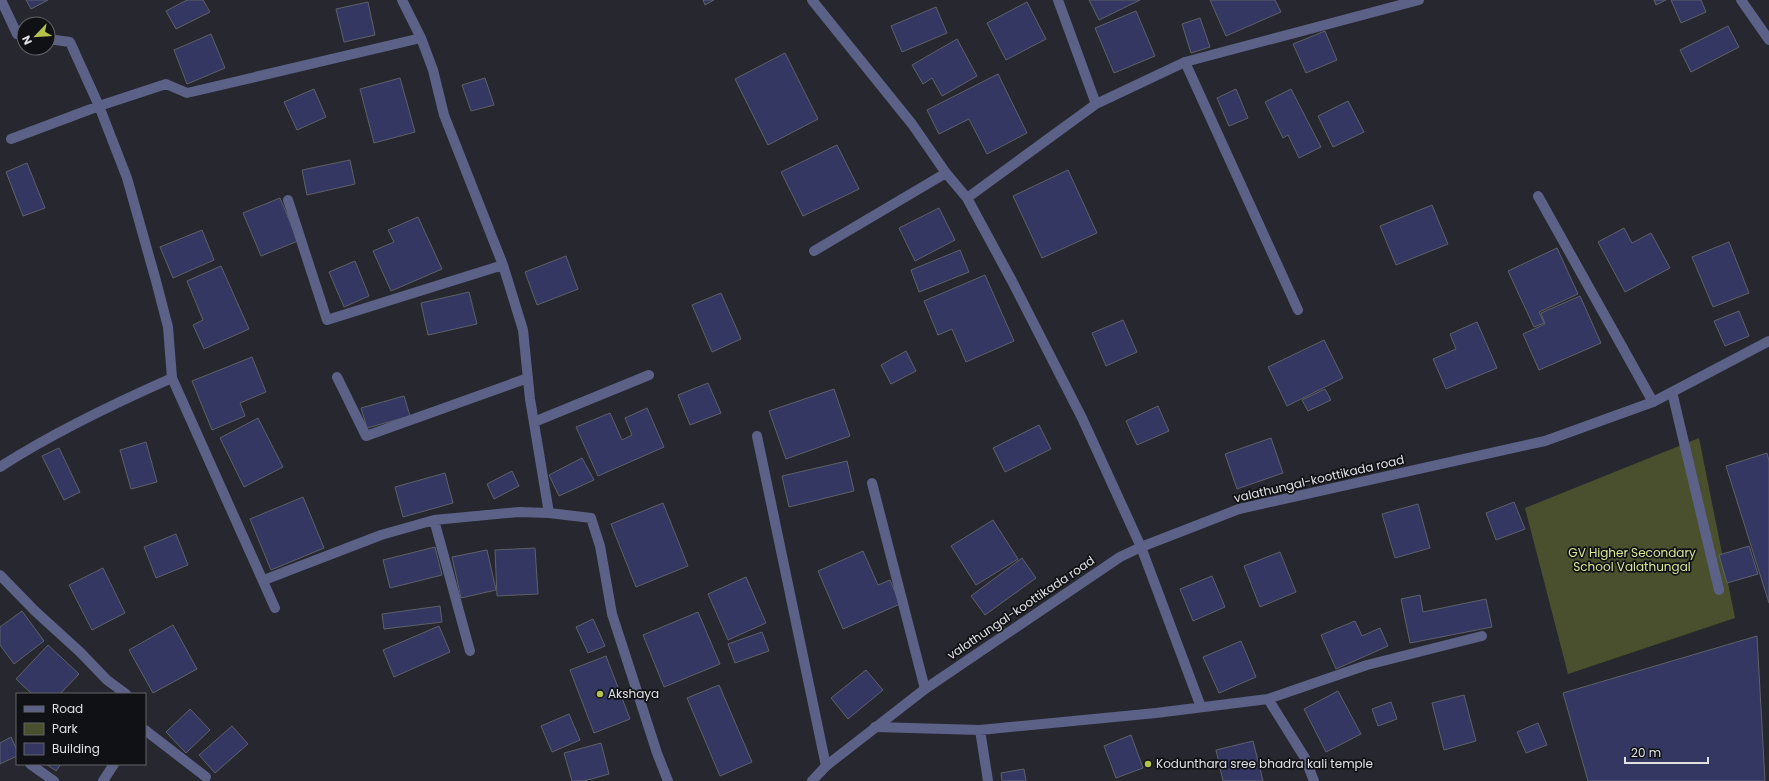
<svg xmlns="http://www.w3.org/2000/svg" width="1769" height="781" font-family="Poppins,sans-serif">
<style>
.green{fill:#4a502e}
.building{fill:#333762;stroke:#5e6068}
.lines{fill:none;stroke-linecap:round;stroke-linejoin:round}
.service{stroke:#5c6187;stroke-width:10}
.minor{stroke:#5c6187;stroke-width:10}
.tertiary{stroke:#5c6187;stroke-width:10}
.poi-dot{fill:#b3c24b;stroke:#101114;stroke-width:1.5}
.labels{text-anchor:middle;stroke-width:3.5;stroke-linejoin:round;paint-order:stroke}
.street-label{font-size:12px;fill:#e0e1e5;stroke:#101114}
.park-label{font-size:12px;fill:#dae797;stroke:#101114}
.poi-label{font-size:12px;fill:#e0e1e5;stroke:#101114;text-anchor:start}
</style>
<rect width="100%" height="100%" fill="#27282f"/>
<!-- green -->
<path class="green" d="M1699 438 1735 618 1568 674 1525 508Z"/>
<!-- building -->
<path class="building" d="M26 0H48L31 9Z
M187 0H203L210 12 176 29 166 11Z
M703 0H714L705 5Z
M1089 0H1140L1099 20Z
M1210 0H1275L1281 12 1226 36Z
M1654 0H1666L1656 5Z
M1671 0H1701L1706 12 1681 23Z
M368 2 375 35 344 42 336 9Z
M1027 2 1046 39 1006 60 987 23Z
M936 7 947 33 902 52 891 26Z
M1136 11 1155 56 1114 73 1095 28Z
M1200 18 1210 47 1191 53 1182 24Z
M1728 26 1739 47 1691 72 1680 50Z
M1325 31 1337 60 1306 73 1293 44Z
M211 34 225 68 187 84 174 50Z
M957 39 977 76 942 96 932 78 923 84 912 65Z
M785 53 818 119 768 145 735 79Z
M998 74 1027 133 987 154 969 119 939 134 927 110Z
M400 78 415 132 374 143 360 89Z
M485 78 494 105 471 111 462 85Z
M314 89 326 117 297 130 284 102Z
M1236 89 1248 118 1229 126 1217 98Z
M1291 89 1321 147 1299 158 1288 135 1283 138 1265 102Z
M1348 101 1364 132 1333 147 1318 116Z
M837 145 859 189 803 216 781 172Z
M350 160 355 184 307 195 302 170Z
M27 163 45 208 23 216 6 172Z
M1068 170 1097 233 1042 258 1013 196Z
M280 198 298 241 261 256 243 213Z
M1432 205 1448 244 1396 265 1380 226Z
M939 208 955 240 915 261 899 228Z
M418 217 442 269 391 291 373 251 394 242 388 230Z
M1624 228 1632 243 1651 233 1670 268 1625 292 1598 242Z
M202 230 214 260 173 278 160 247Z
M1729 242 1749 293 1713 307 1692 257Z
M1557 248 1578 294 1539 312 1544 323 1534 327 1508 271Z
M960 250 969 272 919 292 911 270Z
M566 256 578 289 537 305 525 272Z
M355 261 369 296 344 307 329 272Z
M221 266 249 329 204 349 193 325 203 320 187 281Z
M985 275 1014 341 966 362 952 329 938 335 924 301Z
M469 292 477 324 428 335 421 303Z
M721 293 741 339 712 352 692 305Z
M1580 296 1601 343 1539 370 1523 334 1545 324 1541 313Z
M1739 311 1749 336 1725 346 1714 321Z
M1123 320 1137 352 1106 366 1092 333Z
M1477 322 1497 368 1446 389 1433 359 1456 349 1450 334Z
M1324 340 1343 378 1287 406 1268 367Z
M906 351 916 371 891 384 881 365Z
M252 357 266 392 240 403 245 416 212 430 192 381Z
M708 383 721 413 690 425 678 395Z
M834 389 850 436 786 459 769 411Z
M1325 389 1331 400 1308 411 1302 400Z
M404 396 410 416 367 428 361 408Z
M1158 406 1169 431 1137 445 1126 421Z
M647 408 664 447 598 476 576 427 610 413 622 440 632 435 625 418Z
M258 418 283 467 244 487 220 438Z
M1039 425 1051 449 1005 472 993 448Z
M1271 438 1283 473 1237 489 1225 454Z
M146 442 157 482 131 489 120 450Z
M59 448 80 492 64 500 42 456Z
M1767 453 1769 461V603L1726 466Z
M582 458 594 480 559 496 549 475Z
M847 461 854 491 789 507 782 476Z
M512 471 519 486 494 499 487 484Z
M445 473 453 503 403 517 395 487Z
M303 497 324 548 271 570 250 519Z
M1514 502 1525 529 1496 540 1486 513Z
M663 503 688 566 636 587 611 524Z
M1418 504 1430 548 1395 558 1382 514Z
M993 520 1018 559 976 585 951 546Z
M176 534 188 565 156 578 144 547Z
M1749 546 1758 574 1727 583 1719 555Z
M435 547 442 575 390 588 383 560Z
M535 548 538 594 497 596 495 550Z
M487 550 496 590 461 598 452 557Z
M863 551 878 585 890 580 900 604 843 629 818 571Z
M1280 552 1296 592 1260 607 1244 566Z
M1022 558 1036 578 985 615 971 596Z
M103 568 125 613 92 630 69 585Z
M1212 576 1225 607 1193 621 1180 589Z
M746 577 766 623 728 640 708 594Z
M1420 595 1423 612 1486 599 1492 627 1410 643 1401 599Z
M440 606 442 622 384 629 382 614Z
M22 611 44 641 14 664 0 645V627Z
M698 612 720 664 664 687 643 635Z
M593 619 605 646 588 653 576 627Z
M1355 621 1362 636 1380 628 1388 646 1336 669 1321 635Z
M173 625 197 669 153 693 129 650Z
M439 626 450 652 394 677 383 650Z
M762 632 769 651 735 663 728 644Z
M1757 636 1765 781H1588L1563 693Z
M1241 641 1256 677 1219 693 1203 657Z
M48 645 79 674 60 694H32L16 679Z
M606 656 630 719 594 733 570 670Z
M866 670 883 690 848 719 831 698Z
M719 685 752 762 720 776 687 698Z
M1338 691 1361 734 1326 752 1304 709Z
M1464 695 1476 741 1444 750 1432 703Z
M1391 702 1397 719 1378 726 1372 709Z
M190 709 210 730 186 753 166 732Z
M569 714 580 740 552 752 541 726Z
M1538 723 1547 745 1526 753 1517 732Z
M232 726 248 744 215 773 199 755Z
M1131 735 1143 768 1116 778 1104 746Z
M11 737 17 750V756L0 764V743Z
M1253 741 1263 781H1223L1216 750Z
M601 743 609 774 584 781H572L564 753Z
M46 764H61L56 771Z
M1024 769 1026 781H1002L1001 773Z"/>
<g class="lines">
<!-- service -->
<path class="service" d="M1185 62 1298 310
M1538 196 1653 402
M172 378 275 608"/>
<!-- minor -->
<path class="minor" d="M1 0 17 34 24 35
M402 0 421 38
M812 0 912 124 946 173 967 198 1012 281 1082 418 1141 547 1201 707
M1058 0 1096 104
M1741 0 1769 40
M11 139 99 106 70 42 48 39
M967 198 1096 104 1185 62 1419 0
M288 200 327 320 503 265
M814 251 946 173
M337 377 366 436 528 378
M1672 392 1719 590
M534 422 649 375
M757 436 826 766
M0 467C54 432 113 404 172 378L168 327 156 281 127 178 99 106 166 84 187 93 421 38 433 70 444 115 503 265 523 330 530 399 549 513
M872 483 925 689
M434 520 470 651
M0 575 35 611 80 652 107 680 126 694
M264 580 381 535 434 520 519 512 549 513 591 518 600 546 612 614 657 753 668 781
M1268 699 1367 665 1482 636
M875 727 980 730 1156 713 1268 699 1305 758 1314 781
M145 730 206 777
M980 730 988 781
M30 764 54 781
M103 781 114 764"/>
<!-- tertiary -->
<path class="tertiary" d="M812 781 826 766 925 689 1120 557 1141 547 1239 509 1545 441 1653 402 1769 341"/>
</g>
<!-- markers -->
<g class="poi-dot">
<circle cx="600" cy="694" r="4"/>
<circle cx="1148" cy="764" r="4"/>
</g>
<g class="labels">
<!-- street labels -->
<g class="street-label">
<text transform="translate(1319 479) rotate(-13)" y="4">valathungal-koottikada road</text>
<text transform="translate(1021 608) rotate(-34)" y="4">valathungal-koottikada road</text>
</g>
<!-- park labels -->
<g class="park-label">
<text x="1632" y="557">GV Higher Secondary<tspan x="1632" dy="14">School Valathungal</tspan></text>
</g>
<!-- poi labels -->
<g class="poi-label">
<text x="608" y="698">Akshaya</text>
<text x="1156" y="768">Kodunthara sree bhadra kali temple</text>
</g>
</g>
<!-- legend -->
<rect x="16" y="693" width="130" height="72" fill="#101114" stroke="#636468"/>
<rect x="24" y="706" width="20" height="6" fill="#5c6187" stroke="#636468"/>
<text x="52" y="713" font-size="12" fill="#e0e1e5">Road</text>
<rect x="24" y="723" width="20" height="12" fill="#4a502e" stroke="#636468"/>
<text x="52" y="733" font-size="12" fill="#e0e1e5">Park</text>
<rect x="24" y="743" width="20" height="12" fill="#333762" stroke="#636468"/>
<text x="52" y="753" font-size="12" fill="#e0e1e5">Building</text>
<!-- north arrow -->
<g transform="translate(36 36) rotate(245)"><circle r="19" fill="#101114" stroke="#636468"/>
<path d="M0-3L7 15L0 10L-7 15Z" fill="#b3c24b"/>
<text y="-6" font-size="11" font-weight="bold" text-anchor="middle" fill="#e0e1e5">N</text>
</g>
<!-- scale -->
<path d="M1625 757v6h83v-6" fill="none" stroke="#e0e1e5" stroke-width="2"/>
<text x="1631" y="757" font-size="12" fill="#e0e1e5" stroke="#101114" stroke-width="3" paint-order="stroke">20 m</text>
</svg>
